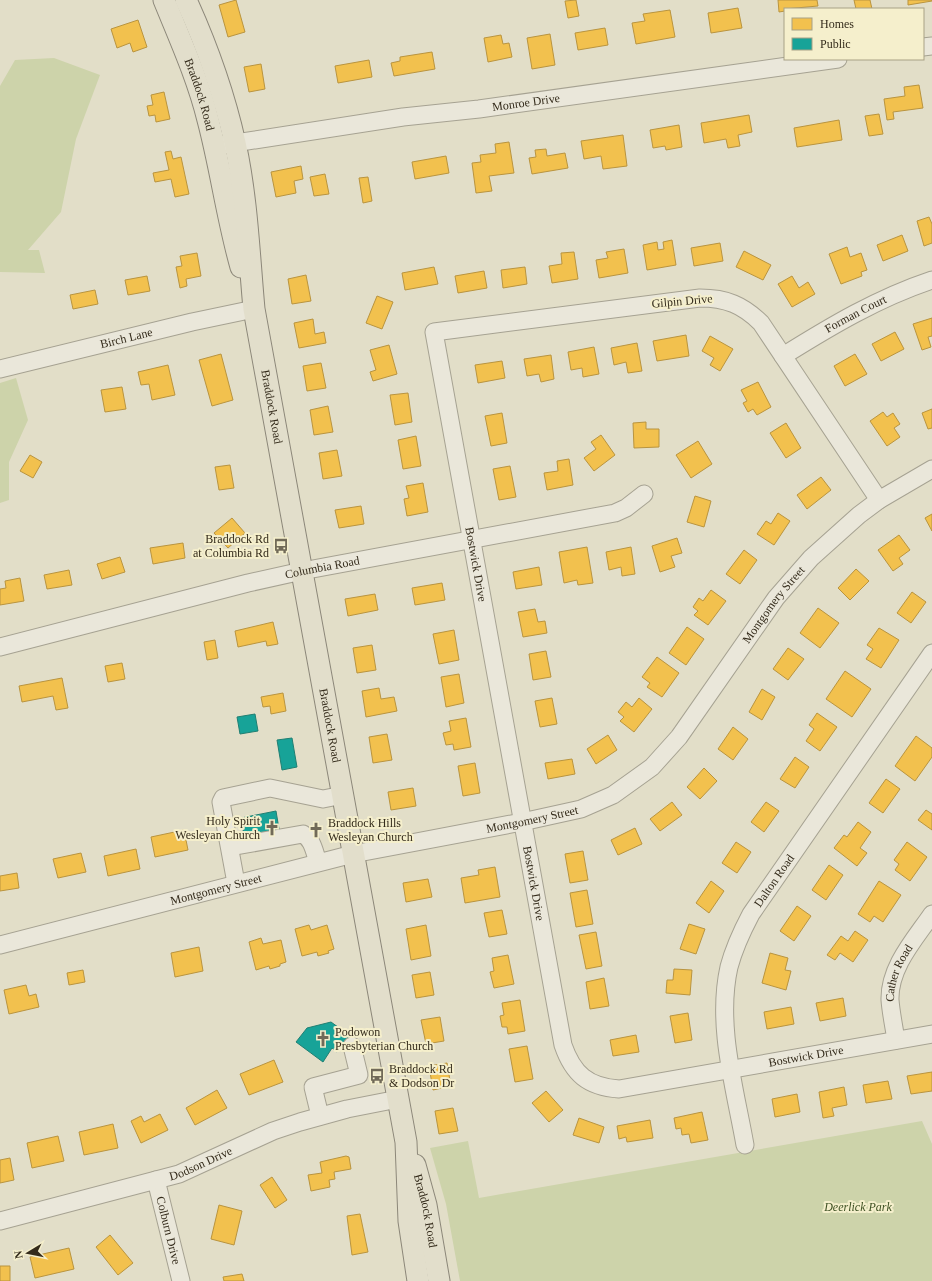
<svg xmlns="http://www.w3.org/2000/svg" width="932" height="1281" font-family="Georgia,serif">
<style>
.green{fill:#cdd3aa}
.homes{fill:#f2c14e;stroke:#b9943f}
.public{fill:#17a398;stroke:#207f72}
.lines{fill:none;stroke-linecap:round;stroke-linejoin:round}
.minor-casing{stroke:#a6a292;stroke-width:19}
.major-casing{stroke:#8c8779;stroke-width:23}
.minor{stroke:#eae7da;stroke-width:17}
.major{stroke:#e2decb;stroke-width:21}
.labels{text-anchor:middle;stroke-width:4;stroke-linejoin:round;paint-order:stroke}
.street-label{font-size:12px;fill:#342b1b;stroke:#f5efcc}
.poi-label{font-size:12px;fill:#342b1b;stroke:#f5efcc;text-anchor:start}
.park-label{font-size:12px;font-style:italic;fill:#3d5022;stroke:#f5efcc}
</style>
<rect width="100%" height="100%" fill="#e2dec8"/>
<!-- green -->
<path class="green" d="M54 58 100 75 76 139 61 212 28 250H39L45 273 0 272V86L15 60Z
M16 378 28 420 9 462V500L0 503V383Z
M922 1121 932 1144V1281H460L446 1204 430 1148 468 1141 479 1198Z"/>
<!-- homes -->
<path class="homes" d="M236 0 245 32 228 37 219 5Z
M576 0 579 16 568 18 565 1Z
M778 0H817L818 6 785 9V11L779 12Z
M854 0H870L872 9H856Z
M908 0H932V1L908 5Z
M738 8 742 28 711 33 708 13Z
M670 10 675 37 636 44 632 23 645 21 643 14Z
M138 20 147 47 133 52 130 43 117 48 111 29Z
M605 28 608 45 578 50 575 33Z
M550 34 555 65 532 69 527 38Z
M501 35 503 44 509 43 512 57 488 62 484 38Z
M432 52 435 69 394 76 391 63 400 61V57Z
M369 60 372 77 338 83 335 66Z
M261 64 265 89 249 92 244 67Z
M919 85 923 108 893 112 894 119 887 120 884 99 905 96 904 87Z
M164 92 170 119 156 122 155 115 149 116 147 106 153 105 151 95Z
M879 114 883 134 869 136 865 116Z
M749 115 752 132 738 135 740 146 728 148 726 139 704 143 701 123Z
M839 120 842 140 797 147 794 128Z
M679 125 682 147 666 150 665 146 653 148 650 130Z
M623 135 627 166 603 169 601 156 584 159 581 141Z
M509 142 514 173 489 176 492 191 476 193 472 163 481 162 480 155 496 153 495 144Z
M546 149 547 156 565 153 568 168 532 174 529 158 536 157 535 150Z
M171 151 173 159 181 157 189 194 175 197 171 179 155 182 153 173 169 170 165 152Z
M446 156 449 173 415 179 412 162Z
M301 166 303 179 294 181 296 193 276 197 271 172Z
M325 174 329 194 314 196 310 177Z
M368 177 372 201 363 203 359 178Z
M929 217 932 224V243L924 246 917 221Z
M902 235 908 251 883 261 877 245Z
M672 240 676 265 647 270 643 245 657 242 658 250 664 249 663 242Z
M720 243 723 261 694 266 691 248Z
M847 247 850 257 861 253 867 270 861 272 862 276 841 284 829 254Z
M624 249 628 273 599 278 596 260 608 258 606 252Z
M744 251 771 265 763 280 736 267Z
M574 252 578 279 552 283 549 266 562 264 561 253Z
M197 253 201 276 186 279 187 286 180 288 176 267 182 266 180 256Z
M434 267 438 284 405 290 402 273Z
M525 267 527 284 503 288 501 270Z
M484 271 487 288 458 293 455 276Z
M306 275 311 301 292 304 288 279Z
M147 276 150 291 128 295 125 280Z
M792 276 799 288 808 282 815 294 792 307 778 284Z
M95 290 98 304 73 309 70 295Z
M377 296 393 302 382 329 366 323Z
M932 318V336L928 337 931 347 922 350 913 324Z
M313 319 315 334 324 332 326 343 299 348 294 323Z
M895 332 904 349 881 361 872 344Z
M686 335 689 356 657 361 653 341Z
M710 336 733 349 720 371 710 365 714 358 702 351Z
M637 343 642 371 628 373 626 362 614 365 611 348Z
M389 345 397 374 373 381 370 372 376 370 370 350Z
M594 347 599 374 583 377 582 368 571 370 568 352Z
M221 354 233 400 212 406 199 360Z
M855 354 867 374 845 386 834 366Z
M551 355 554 379 541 382 539 374 527 376 524 359Z
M502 361 505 378 478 383 475 365Z
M321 363 326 388 307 391 303 366Z
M168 365 175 395 152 400 149 384 141 385 138 372Z
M758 382 771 407 757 415 753 409 748 412 743 403 747 401 741 390Z
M122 387 126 409 105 412 101 390Z
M408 393 412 422 395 425 390 395Z
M328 406 333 432 314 435 310 410Z
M932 409V428L928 429 922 413Z
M883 412 887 417 893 413 900 424 894 428 900 437 887 446 870 421Z
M502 413 507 443 491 446 485 416Z
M646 422V429H659V447L634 448 633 423Z
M786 423 801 448 786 458 770 433Z
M601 435 615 455 594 471 584 458 596 449 591 442Z
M416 436 421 466 403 469 398 440Z
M698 441 712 464 691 478 676 455Z
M337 450 342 476 323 479 319 453Z
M30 455 42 462 33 478 20 471Z
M569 459 573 485 547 490 544 473 558 471 557 461Z
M230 465 234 488 219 490 215 467Z
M510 466 516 497 499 500 493 469Z
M821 477 831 490 807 509 797 495Z
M423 483 428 512 407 516 404 499 409 498 406 486Z
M695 496 711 501 704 527 687 522Z
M361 506 364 524 339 528 335 510Z
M778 513 790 521 774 545 757 534 766 521 771 524Z
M932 514V531L925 518Z
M232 518 245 533 228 548 214 533Z
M899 535 910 550 899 558 903 564 893 571 878 550Z
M677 538 682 553 671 556 675 567 660 572 652 546Z
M183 543 185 558 153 564 150 548Z
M587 547 593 583 578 585 577 580 564 583 559 552Z
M631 547 635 574 622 576 621 567 609 570 606 552Z
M744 550 757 560 740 584 726 574Z
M120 557 125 572 102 579 97 564Z
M539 567 542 585 516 589 513 572Z
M856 569 869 581 850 600 838 588Z
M69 570 72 585 47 589 44 575Z
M20 578 24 601 0 605V589L6 588 5 581Z
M442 583 445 600 415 605 412 588Z
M711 590 726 601 708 625 694 615 698 611 693 607 699 598 703 601Z
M912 592 926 602 911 623 897 613Z
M375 594 378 610 348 616 345 599Z
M818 608 839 623 820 648 800 633Z
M535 609 538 622 545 621 547 633 523 637 518 612Z
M273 622 278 644 267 646 266 641 238 647 235 631Z
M687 627 704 639 686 665 669 653Z
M879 628 899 640 881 668 866 659 873 649 867 645Z
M454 630 459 660 439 664 433 634Z
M215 640 218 658 207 660 204 642Z
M372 645 376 670 357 673 353 648Z
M788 648 804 659 788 680 773 669Z
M546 651 551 677 533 680 529 654Z
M657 657 679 673 662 697 647 687 650 683 642 677Z
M122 663 125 679 108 682 105 666Z
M845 671 871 689 852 717 826 699Z
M459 674 464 703 446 707 441 677Z
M62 678 68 708 56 710 53 696 22 702 19 686Z
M379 688 381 699 394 697 397 711 366 717 362 691Z
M762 689 775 697 762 720 749 712Z
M283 693 286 711 271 714 270 706 263 707 261 697Z
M552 698 557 724 540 727 535 701Z
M639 698 652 709 634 732 620 721 624 717 618 712 626 702 632 707Z
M817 713 837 727 820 751 806 741 814 729 809 725Z
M466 718 471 747 454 750 453 744 446 745 443 733 451 731 449 721Z
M733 727 748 739 733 760 718 749Z
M387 734 392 760 373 763 369 737Z
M608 735 617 750 596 764 587 749Z
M916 736 932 748V757L915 781 895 766Z
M795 757 809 767 795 788 780 779Z
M572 759 575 774 548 779 545 763Z
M475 763 480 793 463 796 458 766Z
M704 768 717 781 700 799 687 787Z
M886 779 900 789 883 813 869 803Z
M413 788 416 806 391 810 388 792Z
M672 802 682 815 660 831 650 819Z
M766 802 779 811 764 832 751 822Z
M926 810 932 814V830L918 820Z
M858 822 871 832 860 848 867 853 857 866 834 848 844 835 847 837Z
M635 828 642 844 618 855 611 840Z
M184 830 188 850 155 857 151 837Z
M736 842 751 852 737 873 722 863Z
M907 842 927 857 910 881 895 870 899 864 894 860Z
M136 849 140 869 108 876 104 856Z
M583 851 588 880 570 883 565 854Z
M81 853 86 872 58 878 53 859Z
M829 865 843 875 826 900 812 890Z
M495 867 500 897 465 903 461 878 479 875 478 870Z
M17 873 19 888 0 891V876Z
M428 879 432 897 406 902 403 883Z
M711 881 724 891 709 913 696 903Z
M879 881 901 895 883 922 874 916 870 922 858 914Z
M587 890 593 924 576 927 570 893Z
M797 906 811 916 794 941 780 931Z
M502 910 507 934 489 937 484 913Z
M689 924 705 929 696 954 680 949Z
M309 925 311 930 327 925 334 949 328 951 329 953 318 956 317 952 302 956 295 929Z
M426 925 431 956 411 960 406 929Z
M855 931 868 940 853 962 840 953 835 960 827 955 841 936 848 941Z
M596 932 602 966 586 969 579 935Z
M261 938 263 944 281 940 286 962 280 964V966L270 969 269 966 256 970 249 942Z
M199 947 203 971 175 977 171 953Z
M770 953 788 958 785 970 791 971 786 990 762 983Z
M508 955 514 984 494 988 490 972 494 971 492 958Z
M674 969 692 970 690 995 666 993 667 980H673Z
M83 970 85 982 69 985 67 973Z
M430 972 434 995 416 998 412 975Z
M604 978 609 1006 590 1009 586 982Z
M26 985 29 996 36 994 39 1007 9 1014 4 990Z
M843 998 846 1016 820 1021 816 1003Z
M520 1000 525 1031 508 1034 507 1027H502L500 1016 504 1015 502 1003Z
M791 1007 794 1024 767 1029 764 1012Z
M688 1013 692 1040 675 1043 670 1016Z
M440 1017 444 1041 426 1044 421 1020Z
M636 1035 639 1052 613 1056 610 1040Z
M527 1046 533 1079 515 1082 509 1049Z
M274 1060 283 1082 249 1095 240 1074Z
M447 1063 451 1086 433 1090 429 1066Z
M932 1072V1091L911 1094 907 1076Z
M888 1081 892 1099 866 1103 863 1085Z
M844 1087 847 1105 832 1108 834 1116 823 1118 819 1092Z
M217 1090 227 1108 195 1125 186 1108Z
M546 1091 563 1110 549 1122 532 1103Z
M797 1094 800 1112 775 1117 772 1099Z
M453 1108 458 1131 439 1134 435 1111Z
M702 1112 708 1140 691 1143 689 1134 682 1135 681 1128 676 1129 674 1118Z
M160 1114 168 1130 141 1143 131 1121 141 1116 144 1122Z
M579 1118 604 1127 599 1143 573 1135Z
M650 1120 653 1138 627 1142 626 1137 619 1139 617 1126Z
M113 1124 118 1148 84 1155 79 1132Z
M58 1136 64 1161 32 1168 27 1143Z
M346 1156 349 1157 351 1169 334 1172 335 1179 329 1180 330 1187 311 1191 308 1175 322 1173 320 1162Z
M10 1158 14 1180 0 1183V1160Z
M272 1177 287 1200 275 1208 260 1185Z
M219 1205 242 1211 234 1245 211 1239Z
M360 1214 368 1252 352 1255 347 1216Z
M110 1235 133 1263 118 1275 96 1247Z
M69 1248 74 1269 35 1278 30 1257Z
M0 1266H10V1281H0Z
M242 1274 244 1281H224L223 1277Z"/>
<!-- public -->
<path class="public" d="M255 714 258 731 240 734 237 717Z
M292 738 297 767 282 770 277 740Z
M276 811 280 835 245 841 241 818Z
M331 1022 349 1035 337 1052 332 1048 323 1062 296 1042 307 1028Z"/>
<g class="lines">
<!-- minor casing -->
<g class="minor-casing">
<g id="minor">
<path d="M923 47 932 46"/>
<path id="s1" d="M222 145 403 117 479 109 838 59"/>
<path id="s2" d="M783 356C831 326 878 298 932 280"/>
<path id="s3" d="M0 369 192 322 254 309"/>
<path id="s4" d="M879 500 761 323C743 305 726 298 700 298L434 332 563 1045C573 1074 588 1087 619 1089L932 1034"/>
<path id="s5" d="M0 647 248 583 302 571 615 513 626 508 644 494"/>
<path d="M230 847 303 834C313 840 314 851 318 862"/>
<path d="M236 883 221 802 223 798 270 788 323 799 343 795"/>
<path id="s6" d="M0 945 353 854 522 822 581 809 613 795 652 767 679 737 776 598 811 558 859 515 879 500 932 469"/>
<path id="s7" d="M896 1040C894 1027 891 1013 890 1000 889 967 915 939 932 914"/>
<path d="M320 1116 313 1087 359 1075 352 1046"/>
<path id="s8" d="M745 1145C735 1088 716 1025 729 967 734 948 742 931 751 914L932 653"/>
<path id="s9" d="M156 1180 181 1281"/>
<path id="s10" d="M0 1221 179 1174 273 1131 300 1122 347 1109 398 1099"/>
</g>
</g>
<!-- major casing -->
<g class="major-casing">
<g id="major">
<path id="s11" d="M164 0C180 39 198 79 208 120 221 169 227 218 241 267"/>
<path id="s12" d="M186 0C207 46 224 94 235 143 247 198 249 254 254 309L406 1142 409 1221 418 1281"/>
<path id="s13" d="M415 1165 426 1205 439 1281"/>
</g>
</g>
<!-- minor -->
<use href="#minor" class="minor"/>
<!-- major -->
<use href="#major" class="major"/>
</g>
<!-- icons -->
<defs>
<g id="bus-bare" transform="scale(1.2)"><path d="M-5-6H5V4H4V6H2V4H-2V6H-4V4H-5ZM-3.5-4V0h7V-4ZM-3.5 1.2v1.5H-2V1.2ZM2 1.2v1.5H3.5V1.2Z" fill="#716a58" stroke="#f5efcc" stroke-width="2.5" paint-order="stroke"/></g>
<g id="church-bare" transform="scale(1.2)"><path d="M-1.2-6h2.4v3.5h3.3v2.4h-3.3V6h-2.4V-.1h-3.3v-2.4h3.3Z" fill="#716a58" stroke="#f5efcc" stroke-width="2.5" paint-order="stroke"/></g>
</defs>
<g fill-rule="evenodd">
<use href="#bus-bare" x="281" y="546"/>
<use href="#church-bare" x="272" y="828"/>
<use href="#church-bare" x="316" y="830"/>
<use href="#church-bare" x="323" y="1039"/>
<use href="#bus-bare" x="377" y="1076"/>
</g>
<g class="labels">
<!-- street labels -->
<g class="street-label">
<text dy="4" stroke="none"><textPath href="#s11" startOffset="101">Braddock Road</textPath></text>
<text dy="4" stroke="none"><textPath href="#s1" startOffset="307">Monroe Drive</textPath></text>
<text transform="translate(682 301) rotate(-5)" y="4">Gilpin Drive</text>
<text dy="4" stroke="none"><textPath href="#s2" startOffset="84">Forman Court</textPath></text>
<text dy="4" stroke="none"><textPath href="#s3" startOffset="130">Birch Lane</textPath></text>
<text dy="4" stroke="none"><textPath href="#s12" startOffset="418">Braddock Road</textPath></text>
<text dy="4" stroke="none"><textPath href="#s4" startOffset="785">Bostwick Drive</textPath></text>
<text dy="4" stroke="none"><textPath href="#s5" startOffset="332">Columbia Road</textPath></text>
<text dy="4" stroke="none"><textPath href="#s6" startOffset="883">Montgomery Street</textPath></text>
<text dy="4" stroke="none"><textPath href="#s12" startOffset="742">Braddock Road</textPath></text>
<text dy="4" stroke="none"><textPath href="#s6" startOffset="547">Montgomery Street</textPath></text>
<text dy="4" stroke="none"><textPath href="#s8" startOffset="278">Dalton Road</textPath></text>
<text dy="4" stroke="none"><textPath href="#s4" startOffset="1109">Bostwick Drive</textPath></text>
<text dy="4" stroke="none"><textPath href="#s6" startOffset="223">Montgomery Street</textPath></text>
<text dy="4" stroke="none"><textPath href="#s7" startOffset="69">Cather Road</textPath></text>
<text dy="4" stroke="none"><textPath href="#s4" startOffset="1540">Bostwick Drive</textPath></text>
<text dy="4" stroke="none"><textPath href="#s10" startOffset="209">Dodson Drive</textPath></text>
<text dy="4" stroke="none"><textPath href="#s13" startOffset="47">Braddock Road</textPath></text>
<text dy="4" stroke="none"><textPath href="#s9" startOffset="52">Colburn Drive</textPath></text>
</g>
<!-- poi labels -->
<g class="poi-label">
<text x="269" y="543" text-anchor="end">Braddock Rd<tspan x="269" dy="14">at Columbia Rd</tspan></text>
<text x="260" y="825" text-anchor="end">Holy Spirit<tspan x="260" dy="14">Wesleyan Church</tspan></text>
<text x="328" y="827">Braddock Hills<tspan x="328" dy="14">Wesleyan Church</tspan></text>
<text x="335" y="1036">Podowon<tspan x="335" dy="14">Presbyterian Church</tspan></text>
<text x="389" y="1073">Braddock Rd<tspan x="389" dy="14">&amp; Dodson Dr</tspan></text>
</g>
<!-- park labels -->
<g class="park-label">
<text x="858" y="1211">Deerlick Park</text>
</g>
</g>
<!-- legend -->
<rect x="784" y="8" width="140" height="52" fill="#f5efcc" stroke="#a8a185"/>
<rect x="792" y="18" width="20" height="12" fill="#f2c14e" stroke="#a8a185"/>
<text x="820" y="28" font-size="12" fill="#342b1b">Homes</text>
<rect x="792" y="38" width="20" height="12" fill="#17a398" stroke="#a8a185"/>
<text x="820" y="48" font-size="12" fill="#342b1b">Public</text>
<!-- north arrow -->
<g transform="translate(28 1253) rotate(260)" stroke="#f5efcc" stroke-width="3" paint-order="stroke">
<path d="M0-3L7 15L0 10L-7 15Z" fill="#342b1b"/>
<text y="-6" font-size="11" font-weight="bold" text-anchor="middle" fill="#342b1b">N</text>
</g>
</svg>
